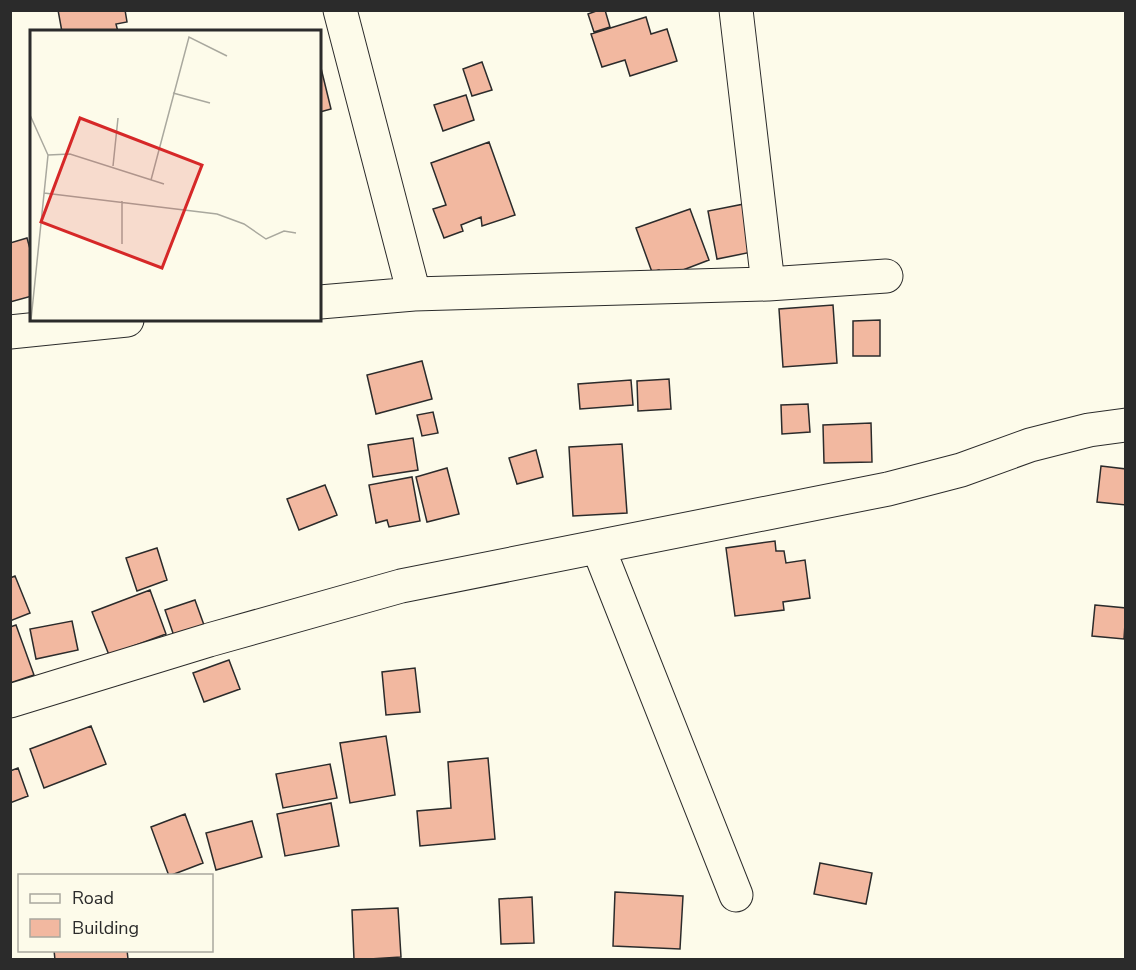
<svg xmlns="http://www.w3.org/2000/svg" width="1136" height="970" font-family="'Nunito Sans',sans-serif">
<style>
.building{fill:#f2b8a0;stroke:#2b2b2b;stroke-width:1.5}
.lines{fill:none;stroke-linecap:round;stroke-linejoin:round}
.minor-casing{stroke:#2b2b2b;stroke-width:35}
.minor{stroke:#fdfbea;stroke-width:33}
.inset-road{fill:none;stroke:#a9a89e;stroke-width:1.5}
.view{fill:#d62828;fill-opacity:0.15;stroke:#d62828;stroke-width:3}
.inset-edge{fill:none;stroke:#2b2b2b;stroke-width:3}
</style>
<rect width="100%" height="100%" fill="#fdfbea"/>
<!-- building -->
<path class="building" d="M58 10H125L127 22 116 24 118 32H62Z
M599 10H605L610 27 594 32 588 14Z
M646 17 651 34 667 29 677 61 630 76 625 60 602 67 591 34Z
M482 62 492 90 472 96 463 69Z
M320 64 331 109 320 112Z
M466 95 474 120 443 131 434 105Z
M489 142 515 215 482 226 481 217 461 225 463 231 444 238 433 209 446 205 431 163Z
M744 204 752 252 717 259 708 211Z
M690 209 709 260 662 278 659 270 652 272 636 228Z
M27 238 32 256V296L10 302V243Z
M833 305 837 363 783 367 779 309Z
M880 320V356H853V321Z
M422 361 432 399 376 414 367 375Z
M669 379 671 409 638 411 637 381Z
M631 380 633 405 580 409 578 384Z
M808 404 810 432 782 434 781 405Z
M433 412 438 433 422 436 417 415Z
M871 423 872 462 824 463 823 425Z
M413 438 418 470 373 477 368 445Z
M622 444 627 513 573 516 569 447Z
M536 450 543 477 517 484 509 458Z
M1101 466 1126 469V505L1097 502Z
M447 468 459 514 427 522 416 477Z
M412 477 420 521 389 527 387 520 376 523 369 485Z
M325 485 337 515 299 530 287 499Z
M775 541 776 551H784L786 563 805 560 810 598 783 602 784 610 735 616 726 548Z
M157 548 167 580 137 591 126 558Z
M15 576 30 613 10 621V578Z
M150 590 166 634 109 655 92 612Z
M195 600 204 625 174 636 165 610Z
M1095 605 1126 608 1124 639 1092 636Z
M72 621 78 650 36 659 30 629Z
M16 625 34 675 10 683V627Z
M229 660 240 689 204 702 193 673Z
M415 668 420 712 386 715 382 672Z
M91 726 106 764 44 788 30 749Z
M386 736 395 795 350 803 340 743Z
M488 758 495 839 420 846 417 811 451 808 448 762Z
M330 764 337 798 283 808 276 774Z
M18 768 28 796 10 803V771Z
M331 803 339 846 285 856 277 814Z
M185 814 203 863 169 876 151 827Z
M252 821 262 857 216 870 206 833Z
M820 863 872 873 866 904 814 894Z
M615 892 683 896 680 949 613 946Z
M532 897 534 943 501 944 499 899Z
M398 908 401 957 354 960 352 910Z
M54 950H127L128 959 55 960Z"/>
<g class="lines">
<!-- minor casing -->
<g class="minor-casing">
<path id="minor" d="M340 10 414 294
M736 10 768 284
M320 302 414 294 768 284 886 276
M10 332 127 320
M598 547 736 895
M10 701 209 640 401 586 888 489 961 470 1030 445 1089 430 1126 425"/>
</g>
<!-- minor -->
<use href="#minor" class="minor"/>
</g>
<!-- overview -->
<g transform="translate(30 30)">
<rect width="291" height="291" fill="#fdfbea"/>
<path class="inset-road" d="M143 63 180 73M0 85 18 125 1 290M18 125 40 124 134 154M83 136 88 88M121 150 159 7 197 26M14 163 187 184 214 194 236 209 254 201 266 203M92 171V214"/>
<path class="view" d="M50 88 172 135 132 238 11 192Z"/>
<rect width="291" height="291" class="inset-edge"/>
</g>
<!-- border -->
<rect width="1136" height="970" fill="none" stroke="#2b2b2b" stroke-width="24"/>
<!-- legend -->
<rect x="18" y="874" width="195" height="78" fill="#fdfbea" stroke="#a9a89e" stroke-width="1.5"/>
<rect x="30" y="894" width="30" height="9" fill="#fdfbea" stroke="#a9a89e" stroke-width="1.5"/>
<text x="72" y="904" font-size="18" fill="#2b2b2b">Road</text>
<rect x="30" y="919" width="30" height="18" fill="#f2b8a0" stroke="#a9a89e" stroke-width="1.5"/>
<text x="72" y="934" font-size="18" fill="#2b2b2b">Building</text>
</svg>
